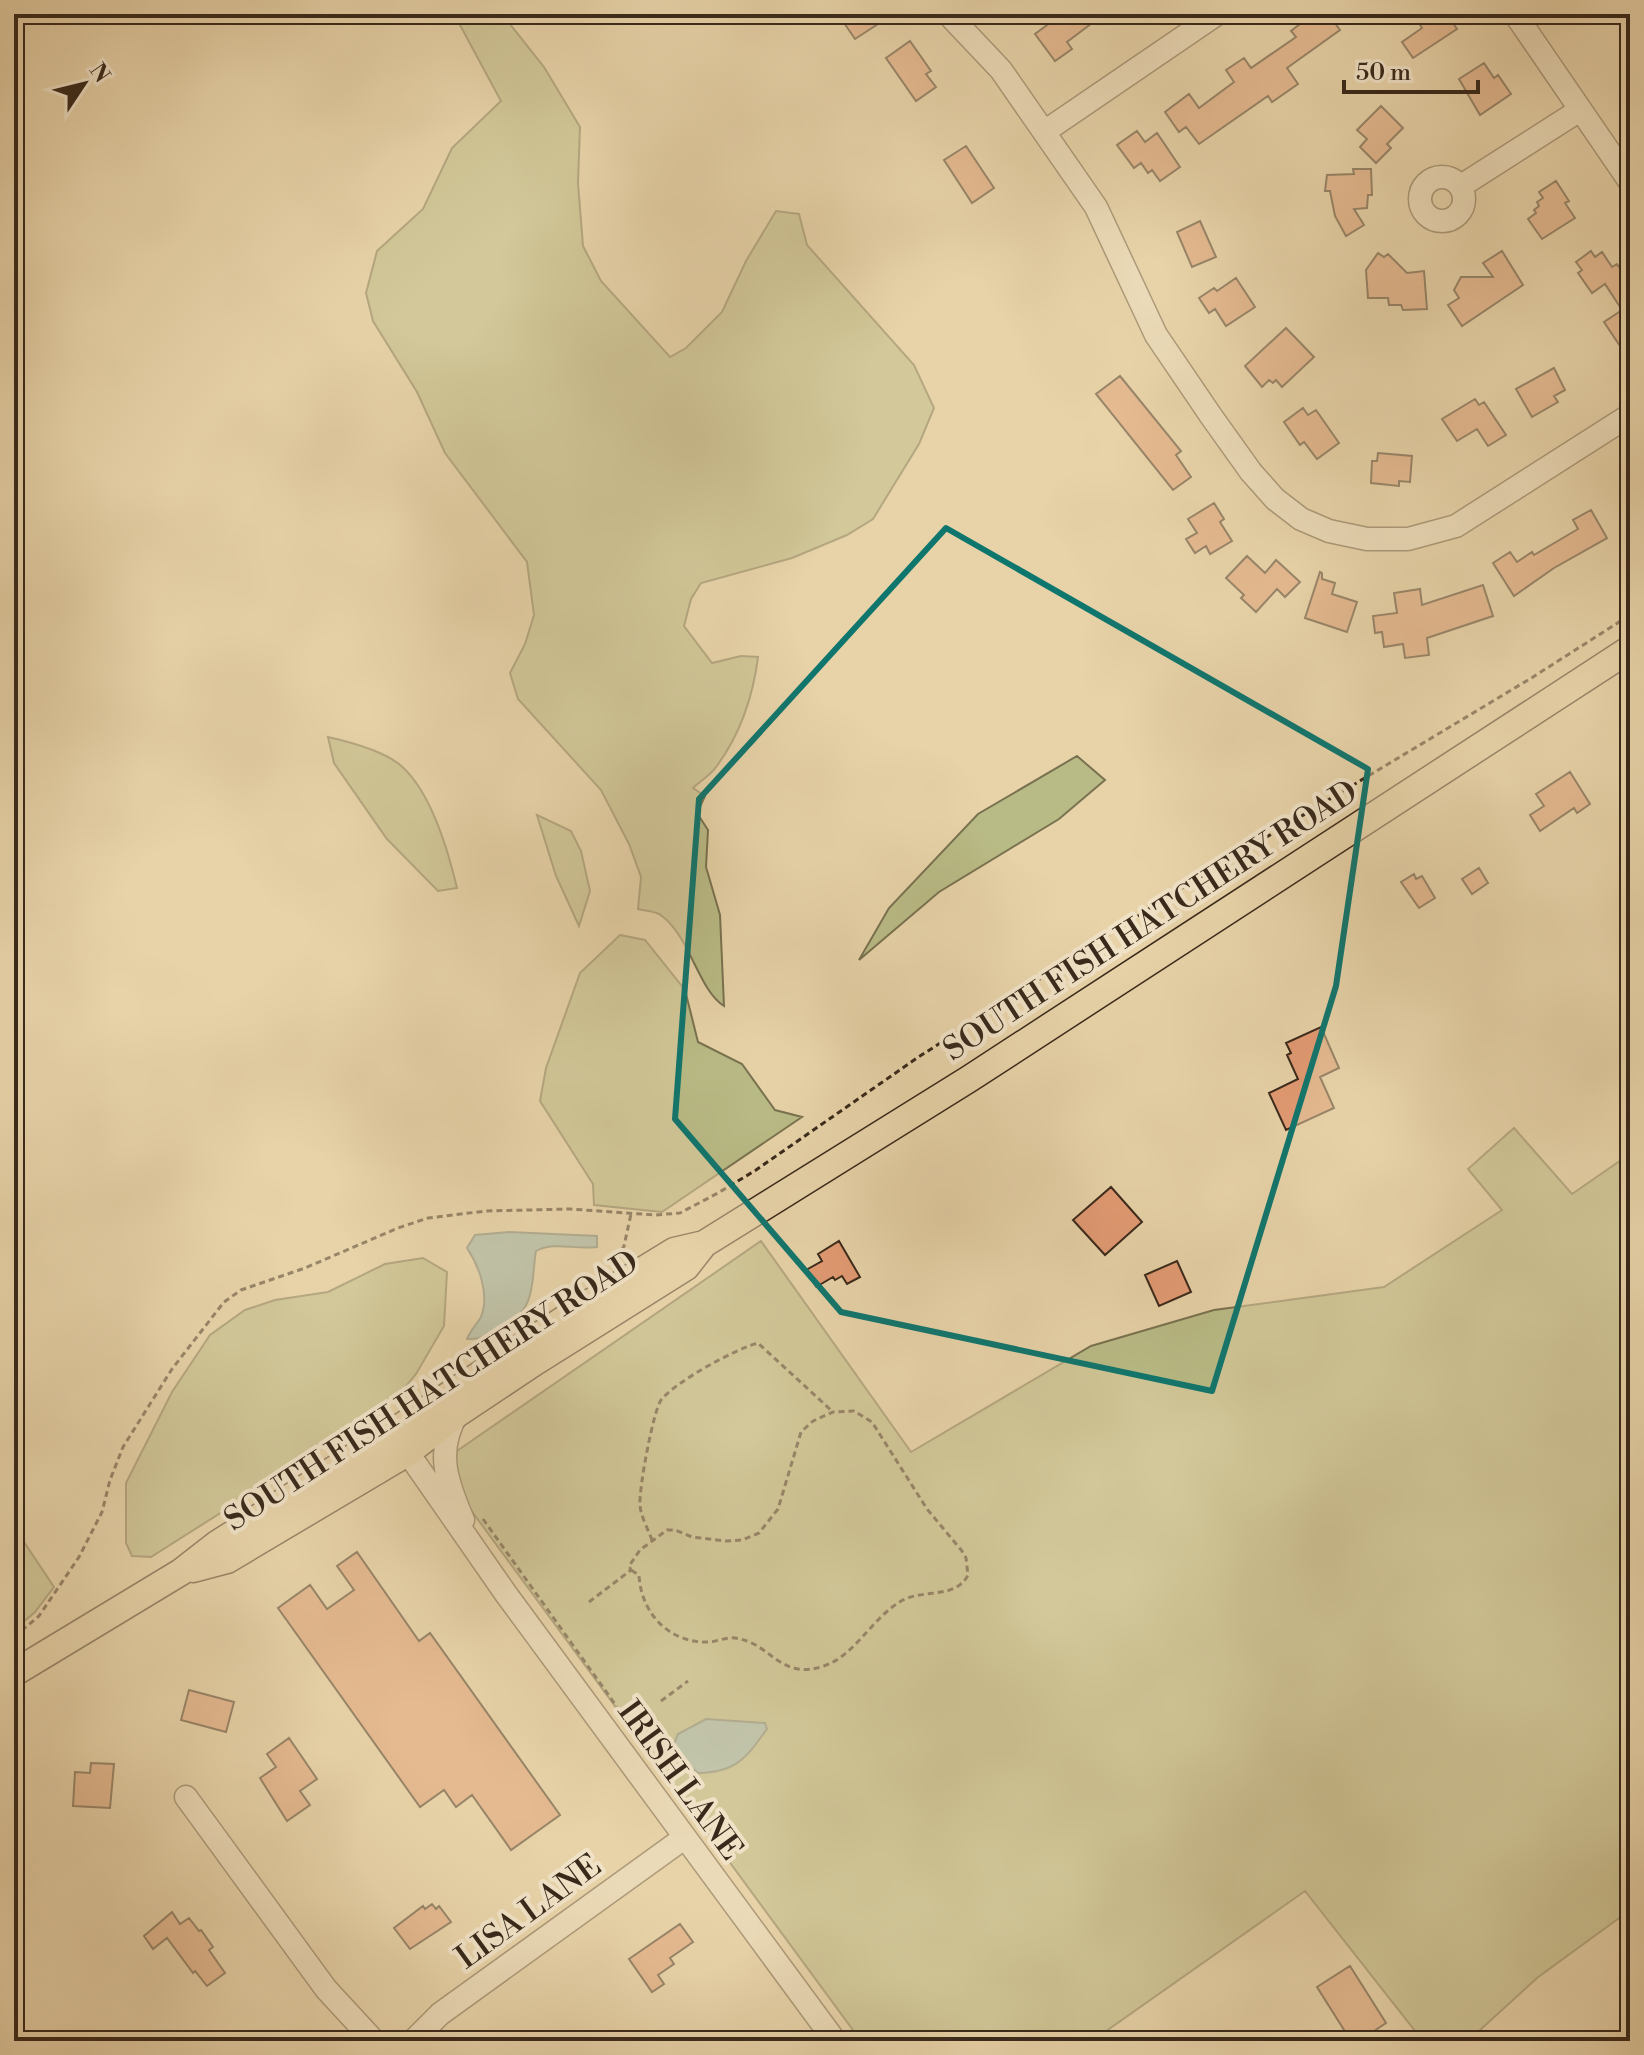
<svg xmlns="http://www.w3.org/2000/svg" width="1644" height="2055" font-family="'Libre Bodoni',serif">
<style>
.green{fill:#b9bb86;stroke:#797250;stroke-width:2}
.water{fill:#98b6b0;stroke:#727e74;stroke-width:2}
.building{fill:#e39b74;stroke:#39291b;stroke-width:2}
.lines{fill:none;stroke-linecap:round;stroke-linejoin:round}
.minor-casing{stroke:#65543e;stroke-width:25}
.major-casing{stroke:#39291b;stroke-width:29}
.path{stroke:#39291b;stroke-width:3;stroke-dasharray:6 4;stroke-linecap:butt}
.minor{stroke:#f0e2c7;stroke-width:22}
.major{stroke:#e8d3a9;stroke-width:26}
.marked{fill:none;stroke:#0f766e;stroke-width:6;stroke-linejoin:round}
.labels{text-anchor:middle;stroke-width:8;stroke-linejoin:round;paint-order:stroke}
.street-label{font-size:32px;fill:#39291b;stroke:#f0e2c7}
</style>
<rect width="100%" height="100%" fill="#e8d3a9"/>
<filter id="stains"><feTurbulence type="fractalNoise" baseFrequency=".0025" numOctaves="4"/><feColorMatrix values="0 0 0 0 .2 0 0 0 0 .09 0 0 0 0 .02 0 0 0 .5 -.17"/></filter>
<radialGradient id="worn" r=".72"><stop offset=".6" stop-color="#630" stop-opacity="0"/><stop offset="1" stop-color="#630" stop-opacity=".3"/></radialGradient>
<!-- green -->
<path class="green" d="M454 14H502L544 67 580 127 578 183 583 246 601 281 670 357 686 348 722 312 746 261 776 211 799 214 807 245 914 365 934 408 919 444 873 519 847 535 792 558 701 583 691 599 684 626 712 663 741 656 758 657C753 696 740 735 716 767 711 775 700 781 693 788L705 796 697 813 708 830 706 867 720 915 724 1006C699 991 690 937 662 916 657 911 645 911 638 909L641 877 629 844 601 790 518 699 510 673 525 644 534 615 527 562 445 453 417 392 373 321 366 293 377 251 423 209 452 148 501 101Z
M328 737C350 742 381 750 399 764 431 790 448 850 457 888L438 891 387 839 334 763Z
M1077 756 1105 780 1059 819 939 892 859 960 889 908 978 814Z
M537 815 571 831 581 851 590 891 579 926 556 876Z
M620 935 645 940 685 990 698 1042 742 1064 775 1110 802 1117 662 1212 594 1205 593 1184 540 1101 546 1068 580 973Z
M1514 1128 1572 1194 1630 1154V1910L1537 1978 1468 2041H1423L1305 1891 1092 2041H861L465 1502 455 1473 454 1453 761 1241 911 1452 1091 1346 1214 1310 1384 1287 1502 1210 1468 1169Z
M423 1258 447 1272 444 1326 416 1374 399 1395 323 1448 151 1557 132 1556 126 1543V1483L172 1392 210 1335 245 1310 275 1300 328 1292 385 1264Z
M14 1527 54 1587 35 1612 14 1630Z"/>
<!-- water -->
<path class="water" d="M509 1232 597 1236V1247C576 1250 554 1241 536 1251 533 1267 534 1287 528 1301 519 1323 489 1340 467 1339 470 1331 477 1324 481 1317 490 1295 479 1266 467 1248L475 1235Z
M706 1719 765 1723 767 1729C746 1758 737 1772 698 1773L678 1754 674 1744 678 1734Z"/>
<!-- building -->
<path class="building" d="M838 14H871L878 24 855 39Z
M1062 14H1104L1067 42 1072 49 1055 61 1035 34Z
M1313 14H1328L1340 30 1287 68 1298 84 1272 102 1268 96 1199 144 1186 127 1179 132 1165 112 1189 94 1199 108 1234 82 1226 70 1244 58 1251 68 1296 37 1291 31Z
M1413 14H1447L1457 29 1413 58 1402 42 1422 28Z
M910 41 931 71 926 74 936 87 916 101 886 58Z
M1484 63 1494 78 1498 75 1511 94 1480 115 1459 79Z
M1381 106 1403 128 1387 144 1391 148 1376 163 1360 147 1367 139 1357 130Z
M1137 131 1145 142 1157 133 1180 167 1160 181 1152 170 1148 173 1141 163 1134 168 1117 145Z
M966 146 994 188 972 203 944 160Z
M1353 169H1371L1372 195H1368L1367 208 1354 209 1364 225 1346 236 1335 216 1330 191H1325L1327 175 1354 174Z
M1556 181 1569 201 1565 203 1575 218 1542 239 1528 219 1536 213 1534 210 1539 206 1537 202 1543 198 1539 192Z
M1200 221 1216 257 1192 267 1177 232Z
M1502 251 1523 285 1462 326 1448 305 1459 298 1454 290 1461 277H1493L1483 263Z
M1591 251 1595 257 1602 252 1612 267 1617 264 1630 283V361L1604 322 1622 310 1605 284 1592 293 1578 273 1582 270 1576 262Z
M1378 253 1384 257 1388 254 1407 273 1424 271 1427 309 1403 310 1401 305H1389L1388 298H1368L1366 270Z
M1236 278 1255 307 1226 326 1215 309 1209 313 1199 298 1214 288 1217 291Z
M1286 328 1314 357 1282 387 1276 380 1273 383 1269 380 1262 387 1245 366Z
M1554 368 1565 390 1554 396 1558 402 1532 417 1516 389Z
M1120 376 1181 451 1176 455 1191 477 1173 490 1096 394Z
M1475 399 1479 405 1484 402 1506 435 1488 446 1477 429 1457 441 1442 419Z
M1303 408 1308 415 1316 410 1339 443 1317 459 1304 442 1300 445 1284 422Z
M1378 453 1412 456 1410 482 1399 481V486L1371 483 1372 461H1377Z
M1214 503 1224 519 1220 522 1232 541 1210 554 1206 546 1195 553 1186 539 1197 533 1188 519Z
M1591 510 1607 538 1554 568 1514 596 1493 563 1510 552 1517 562 1532 552 1534 555 1578 529 1573 520Z
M1247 556 1265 573 1276 560 1300 582 1285 597 1277 589 1256 612 1241 598 1244 595 1226 578Z
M1320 572 1322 573V579L1335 583 1332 594 1357 602 1347 632 1305 618Z
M1483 585 1493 616 1427 638 1429 655 1405 658 1403 644 1384 647 1382 632 1375 633 1373 616 1397 613 1394 593 1420 589 1422 605Z
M1570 772 1590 804 1577 813 1574 808 1540 831 1530 815 1544 806 1536 794Z
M1479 868 1488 883 1472 894 1462 879Z
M1414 874 1416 879 1422 876 1435 898 1419 908 1401 882Z
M1321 1027 1339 1068 1320 1077 1334 1108 1286 1130 1269 1093 1298 1079 1287 1055 1291 1053 1286 1043Z
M1111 1187 1142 1222 1105 1255 1073 1220Z
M839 1241 860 1277 847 1284 842 1276 835 1280 833 1277 816 1287 806 1270 822 1261 818 1254Z
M1177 1261 1191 1292 1159 1306 1145 1275Z
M357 1552 419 1641 430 1633 560 1815 511 1850 472 1795 456 1807 444 1790 420 1807 278 1608 310 1585 327 1609 354 1590 337 1566Z
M189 1690 234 1702 226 1732 181 1720Z
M289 1738 317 1779 300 1791 310 1805 287 1821 260 1778 276 1767 267 1754Z
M91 1763 114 1764 110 1808 73 1806 75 1772 90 1773Z
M432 1904 436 1909 439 1906 451 1922 410 1949 394 1928 423 1906 425 1909Z
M172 1912 180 1924 189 1918 199 1931 201 1930 213 1947 209 1950 225 1973 207 1986 195 1971 193 1973 167 1938 153 1949 144 1936Z
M680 1924 693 1942 670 1958 674 1964 658 1975 664 1984 652 1992 629 1959Z
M1350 1966 1386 2023 1359 2041H1351L1317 1987Z"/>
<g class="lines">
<!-- minor casing -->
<g class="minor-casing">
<path id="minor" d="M948 14 1001 70 1096 207 1156 335 1211 416 1251 472 1275 499 1301 519 1329 531 1367 539H1408L1456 526 1630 415
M1515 14 1630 182
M1044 132 1217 14
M1420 199a22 22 0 1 1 44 0a22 22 0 1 1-44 0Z
M1461 186 1580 110
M457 1414C435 1451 447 1483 463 1520
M399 1440 506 1594 835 2041
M186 1797 326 1989 374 2041
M413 2041 440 2014 684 1838"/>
</g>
<!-- major casing -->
<g class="major-casing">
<path id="major" d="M193 1569 227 1560 407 1453 457 1414 535 1362 686 1267 704 1244
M14 1673 181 1572 217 1544 393 1432 578 1310 674 1251 704 1244 969 1079 1630 649"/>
</g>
<!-- path -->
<path class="path" d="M618 1259 624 1246 631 1214
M483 1519 632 1728
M652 1540C648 1529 640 1515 640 1504 639 1488 653 1412 661 1400 675 1382 735 1349 758 1343L833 1412
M589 1602 631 1570 629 1566 640 1550 667 1530H675L692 1537 726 1541 742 1540 759 1533 778 1509 801 1432 813 1421 833 1412 854 1411 872 1422 927 1509 962 1551 966 1558 968 1575C956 1599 925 1589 903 1600 873 1616 856 1655 824 1666 779 1681 772 1643 735 1638 727 1637 718 1641 710 1642 670 1644 641 1614 639 1575L631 1570
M14 1637 39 1616 79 1557 102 1512 110 1480 123 1447 172 1369 224 1302 241 1290 305 1268 398 1228 428 1218 486 1211 570 1209 655 1215 680 1213 718 1193 756 1170 917 1058 1175 892 1533 677 1630 615
M661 1701 688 1681"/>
<!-- minor -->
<use href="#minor" class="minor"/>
<!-- major -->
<use href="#major" class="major"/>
</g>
<!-- marked area -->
<path d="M0 0H1644V2055H0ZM946 528 1368 769 1336 986 1212 1391 841 1312 675 1119 699 799Z" fill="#e8d3a9" fill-opacity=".55" fill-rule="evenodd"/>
<path class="marked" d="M946 528 1368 769 1336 986 1212 1391 841 1312 675 1119 699 799Z"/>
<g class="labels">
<!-- street labels -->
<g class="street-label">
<text transform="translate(1150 920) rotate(-33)" y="11">SOUTH FISH HATCHERY ROAD</text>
<text transform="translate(431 1390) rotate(-33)" y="11">SOUTH FISH HATCHERY ROAD</text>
<text transform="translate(681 1780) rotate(54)" y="11">IRISH LANE</text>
<text transform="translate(528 1911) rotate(-36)" y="11">LISA LANE</text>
</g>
</g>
<!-- margin -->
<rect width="1644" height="2055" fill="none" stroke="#e8d3a9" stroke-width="48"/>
<rect x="16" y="16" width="1612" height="2023" fill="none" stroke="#39291b" stroke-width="4"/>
<rect x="24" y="24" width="1596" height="2007" fill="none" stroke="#39291b" stroke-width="2"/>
<!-- north arrow -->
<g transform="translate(84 84) rotate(55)" stroke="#f0e2c7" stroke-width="6" paint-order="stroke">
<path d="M0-6L14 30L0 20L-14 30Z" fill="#39291b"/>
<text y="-12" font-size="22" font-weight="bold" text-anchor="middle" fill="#39291b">N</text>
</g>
<!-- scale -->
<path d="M1344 80v12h134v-12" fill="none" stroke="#39291b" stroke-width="4"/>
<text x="1356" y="80" font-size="24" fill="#39291b" stroke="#f0e2c7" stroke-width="6" paint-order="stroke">50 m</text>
<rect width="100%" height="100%" filter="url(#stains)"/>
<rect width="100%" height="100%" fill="url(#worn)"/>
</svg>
